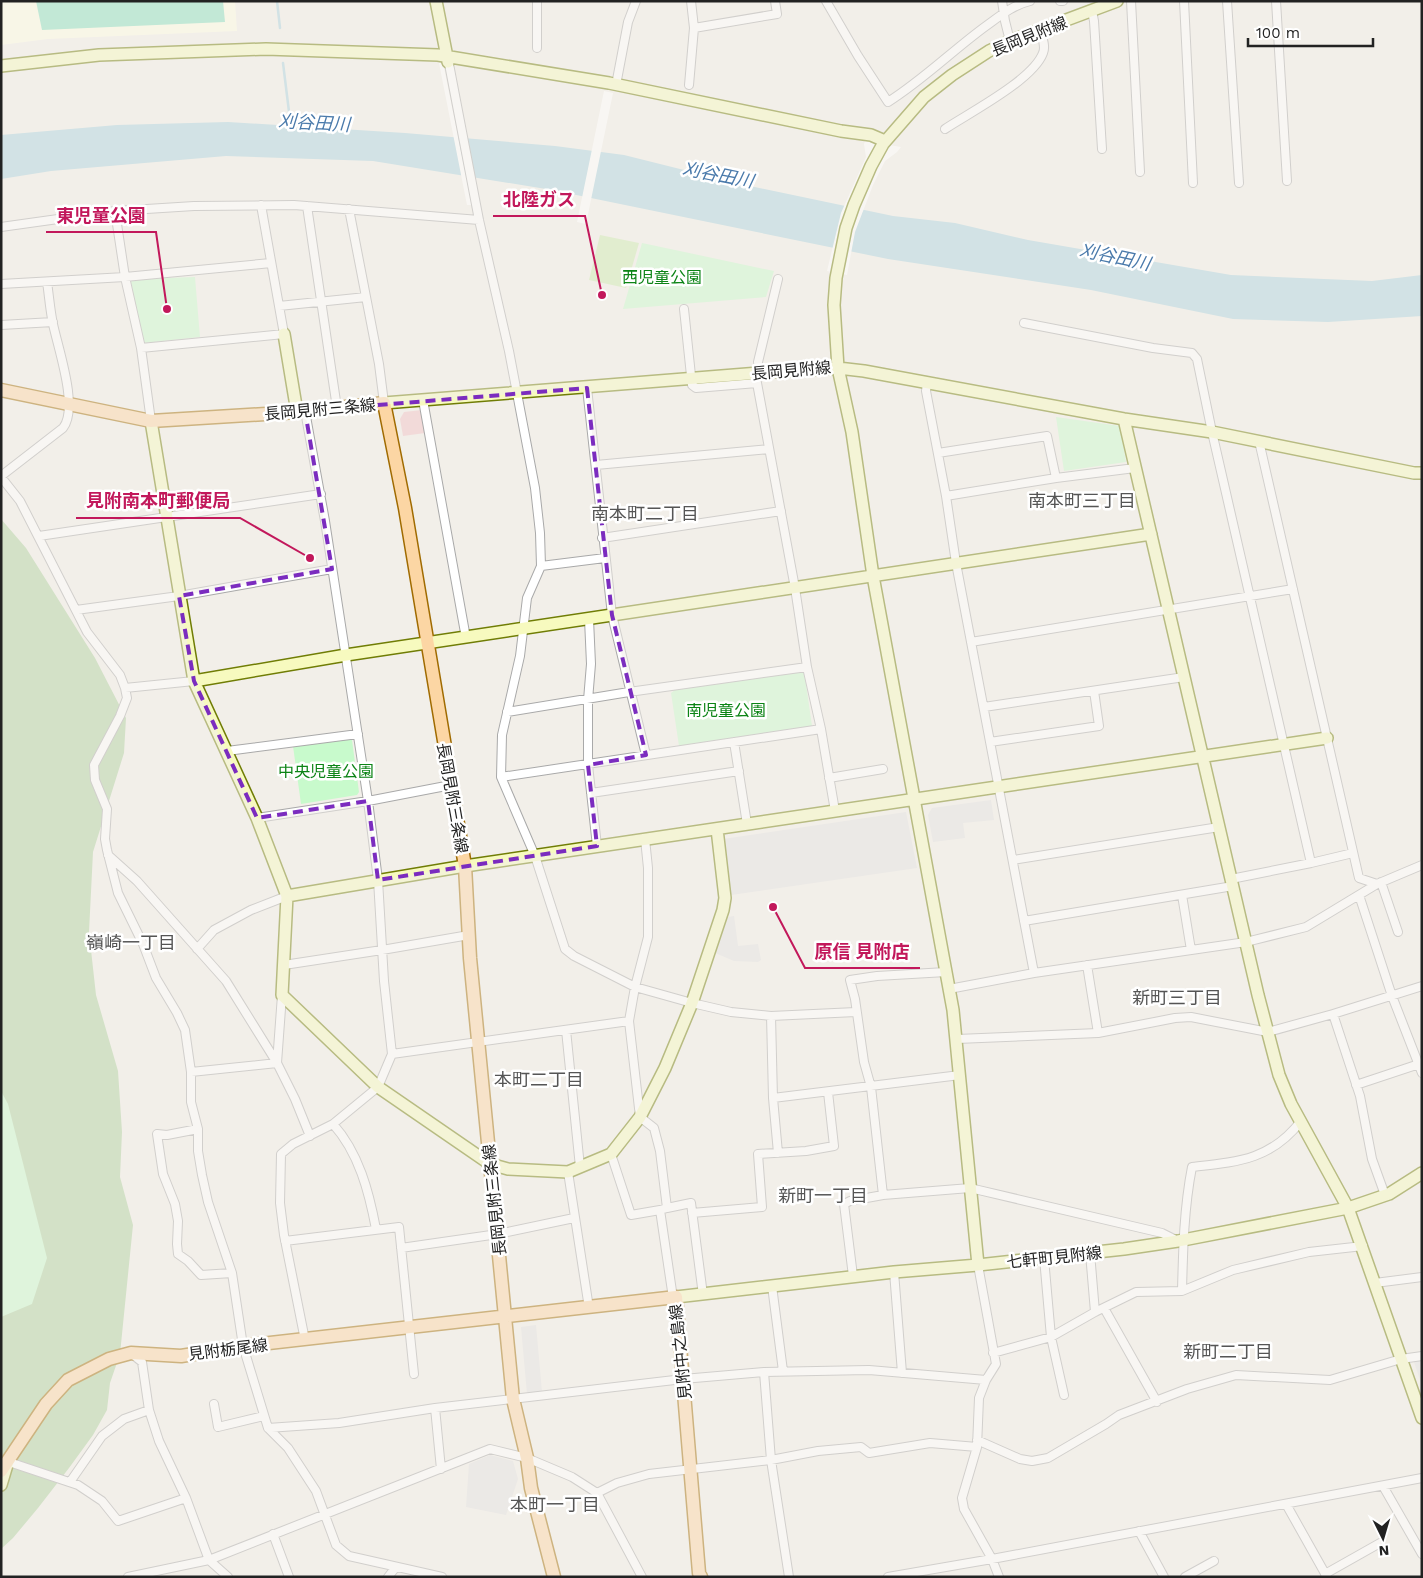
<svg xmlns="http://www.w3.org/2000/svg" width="1423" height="1578" font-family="'Work Sans','Noto Sans JP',sans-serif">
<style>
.commercial{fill:#f2dad9}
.education{fill:#ffffe5}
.grass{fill:#cdebb0}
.forest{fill:#add19e}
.park{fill:#c8facc}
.pitch{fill:#88e0be}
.parking{fill:#e2e2e2}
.water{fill:#aad3df}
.pier{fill:#fff}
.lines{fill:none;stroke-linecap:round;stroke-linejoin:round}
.stream{stroke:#aad3df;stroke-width:2.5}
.street-casing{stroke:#a9a9a9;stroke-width:10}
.secondary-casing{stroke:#707d05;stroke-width:14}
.primary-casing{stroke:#a06b00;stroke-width:15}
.street{stroke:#fff;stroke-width:8}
.secondary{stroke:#f7fabf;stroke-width:11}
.primary{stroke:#fcd6a4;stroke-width:12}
.marked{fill:none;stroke:#7b2cbf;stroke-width:4;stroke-dasharray:10 6;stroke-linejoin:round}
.labels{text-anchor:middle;stroke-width:5;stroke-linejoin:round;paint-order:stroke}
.street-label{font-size:16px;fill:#222;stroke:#fff}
.park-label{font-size:16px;fill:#0c8416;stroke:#fff}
.water-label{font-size:18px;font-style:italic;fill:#4a7aab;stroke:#fff}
.neighbourhood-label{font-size:18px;fill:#555;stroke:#fff}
.leader{fill:none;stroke:#c2185b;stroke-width:2}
.callout-dot{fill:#c2185b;stroke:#fff;stroke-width:2}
.callout-label{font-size:18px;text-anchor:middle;font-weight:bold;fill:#c2185b;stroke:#fff;stroke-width:5;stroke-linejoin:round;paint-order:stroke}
</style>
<rect width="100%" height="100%" fill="#f2efe9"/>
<!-- commercial -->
<path class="commercial" d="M422 410 425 433 403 436 400 419 404 412Z"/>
<!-- education -->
<path class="education" d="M1 1H235L237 31 48 39 1 45Z"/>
<!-- grass -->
<path class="grass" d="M600 235 639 243 626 288 589 280Z"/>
<!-- forest -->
<path class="forest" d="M1 519 26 548 95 658 126 718 124 753 93 852 89 932 96 995 118 1071 122 1132 120 1177 133 1225 120 1354 110 1383 107 1410 93 1435 69 1468 38 1508 13 1538 1 1549Z"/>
<!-- park -->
<path class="park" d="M642 243 774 271 766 297 623 309Z
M195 277 200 337 144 343 142 341 131 282 133 279Z
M1056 417 1120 426 1126 462 1064 471Z
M804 670 812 726 679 746 671 693 676 689Z
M348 738 352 740 359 792 357 795 301 804 293 746Z
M1 1091 8 1104 47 1258 32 1304 1 1317Z"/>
<!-- pitch -->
<path class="pitch" d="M36 1H223L225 22 42 30Z"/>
<!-- parking -->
<path class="parking" d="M991 800 994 820 963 823 965 838 933 842 928 815 932 808Z
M906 812 917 868 731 895 723 839Z
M734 916 738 946 758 944 761 960 758 962 734 961 713 952 728 917Z
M536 1325 542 1392 527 1394 521 1327Z
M1422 1357V1386L1413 1359Z
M490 1455 513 1461 518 1479 506 1515 466 1507 469 1464Z"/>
<!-- water -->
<path class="water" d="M228 122 405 133 555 146 624 155 736 183 893 216 955 223 1028 240 1231 275 1372 281 1422 275V316L1328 322 1233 319 1091 290 888 259 552 190 373 161 226 156 51 171 1 179V135L117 125Z"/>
<!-- pier -->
<path class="pier" d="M439 63H443L472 205H467Z
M604 91 613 93 586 224 577 222Z
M865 141 901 147 897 152 885 161 873 185 855 232 847 275 827 271 841 213 866 157 864 144Z"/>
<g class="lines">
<!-- stream -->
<path class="stream" d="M277 1 280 28
M283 63 291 128"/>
<!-- street casing -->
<g class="street-casing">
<path id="street" d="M537 1V48
M826 1 858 56 888 102C923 80 953 50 986 26 1000 16 1013 5 1030 1
M1002 1 1005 21 1010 41
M1060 1H1063
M1131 1 1140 172
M1184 1 1193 183
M1227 1 1239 183
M1276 1 1287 181
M1092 11 1094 21 1102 149
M694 28 777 14 775 1
M449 64 479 220 509 351 535 488 540 533 541 566 527 598 520 656 502 735 501 777 535 856 565 949 574 956 635 987 692 1003 731 1012 771 1016 856 1012
M616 85 628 22 636 1
M689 85 694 28 691 1
M945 129C969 113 1033 80 1043 53 1046 46 1042 37 1040 30
M307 206 337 408
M349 209 379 364 384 403
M115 211 125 277 141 348 151 421
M1 227 115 211 194 206 294 205 479 220
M1 284 125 277 271 263
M279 306 366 297
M684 309 692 385 696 388 757 383 795 588 807 667 821 729
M1024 323 1153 348 1192 353 1197 359 1212 432 1311 863
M1 325 53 322
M141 348 284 334 261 205
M758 362 778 279
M927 383 926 391 946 496 956 563 1034 973
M587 388 612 615 646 755
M423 400 466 638
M305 411 325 521 368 801 378 880 384 981 392 1054 378 1087 333 1124 293 1144 281 1154 280 1203 284 1235 305 1340
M1259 441 1359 878 1377 884
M938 453 1047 436 1056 478
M596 465 769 449
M1 476 63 428C79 408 58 348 53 324 50 310 49 295 47 282
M1 477 20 501 87 632 120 675 125 688 127 698 120 716 94 765 95 780 107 809 105 839 107 850 118 893 143 944 156 978 177 1013 185 1030 191 1072V1102L198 1129V1151L202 1175 208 1202 232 1273 243 1346 268 1428 288 1448 316 1491 336 1545 349 1556 442 1577
M946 496 1056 478 1135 468
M39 536 321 494
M602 538 781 511
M541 566 605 558
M76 610 179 596 332 569
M589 619 591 664 588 700V765L597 846
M971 642 1293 589
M125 688 194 681
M984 707 1184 677
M507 712 629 692 807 667
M734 742 747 824
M990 742 1099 726 1094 691
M227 751 358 734
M501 777 821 729 835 811
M829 778 883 769
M591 793 739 771
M257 818 368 801 451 785
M645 839 648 868V937L635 987 629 1021 640 1117 654 1128 660 1151 667 1208 660 1210 673 1298
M108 855 137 881 226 981 277 1063 191 1072
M1013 860 1219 827
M1231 879 1311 863 1353 853
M1381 882 1398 932
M1182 895 1191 950
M1359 895 1392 996 1422 1073
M1024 921 1233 886
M197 949 214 930 251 910 287 896
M284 965 382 950 469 935
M1087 965 1098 1033
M949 989 1034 973 1246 942 1306 927 1377 884 1422 865
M282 995 277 1063 295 1099 310 1136
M1333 1014 1360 1096 1372 1159 1385 1195
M771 1016 773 1098 778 1153
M566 1030 580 1167
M957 1039 1098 1033 1175 1018 1191 1017 1268 1032 1333 1014 1422 986
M392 1054 629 1021
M1356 1085 1422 1063
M773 1098 960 1075
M333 1124C359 1153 369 1192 376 1229
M198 1129 167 1135 157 1134 163 1174 175 1204 178 1221 177 1244 178 1254 188 1261 201 1275 232 1273
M611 1154 631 1215 660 1210
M568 1172 589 1308
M883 1195 871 1087 864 1062 855 999 850 980 877 976 946 972
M667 1208 691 1203 703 1295
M692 1213 762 1207 758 1154 806 1151 834 1146 828 1092
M285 1241 399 1227 414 1374
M401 1248 498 1234 574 1218
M1090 1253 1095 1312
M1044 1258 1051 1337 1064 1395
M978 1265 996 1364 986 1380 979 1398 977 1447 962 1498 964 1509 992 1559 999 1577
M894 1272 902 1373
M853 1276 844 1204 850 1201 883 1195 970 1188 1162 1233 1178 1241
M1375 1283 1422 1277
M772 1286 783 1371
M1182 1291C1183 1249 1184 1208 1192 1167 1237 1162 1271 1160 1301 1121
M1104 1308 1157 1402
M993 1353 1051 1337 1095 1312 1136 1292 1182 1291 1233 1270 1309 1252 1363 1246
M132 1354 142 1362 149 1410 159 1441 186 1498 209 1560 228 1577
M764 1372 771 1460 789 1577
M214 1404 218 1427 264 1416
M435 1408 441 1469
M268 1428 339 1423 435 1408 683 1379 764 1372 869 1370 986 1380
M977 1440 1020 1459 1032 1461 1048 1458 1106 1424 1119 1415 1187 1389 1236 1375 1330 1380 1401 1359 1422 1356
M9 1462 78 1485 102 1501 118 1521 186 1498
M70 1482 102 1436 124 1419 149 1410
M1383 1486 1422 1554
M597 1493 617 1483 649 1474 771 1460 818 1451 861 1447 869 1453 930 1443 977 1447
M1286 1504 1327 1577
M1139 1531 1164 1577
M273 1534 289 1577
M1325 1574 1380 1543
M128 1577 209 1560 490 1449 527 1458 572 1477 597 1493 642 1577
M388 1577 396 1567
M888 1577 992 1559 1422 1478
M1185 1577 1214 1561"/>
</g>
<!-- secondary casing -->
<g class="secondary-casing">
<path id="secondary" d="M436 1 448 62
M1 66 99 55 266 49 438 55 609 83 841 131 871 135 885 141
M284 334 297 412
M384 403 759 373 838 368 864 371 1124 419 1212 432 1414 473H1422
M1124 419 1258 995 1279 1075 1291 1104 1348 1208 1422 1418
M151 421 194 681 257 818 287 896 282 995 378 1087 490 1164 508 1169 568 1172 611 1154 640 1117 665 1068 692 1003 723 910 725 898 717 829
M194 681 346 655 1151 534
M287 896 465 866 1327 738
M978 1265 953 1010 873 576 852 432 838 368 834 305 836 278 846 228 854 205 871 166 883 144 924 97 952 75 989 51 1010 41 1117 1
M676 1297 894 1272 978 1265 1124 1249 1178 1241 1348 1208 1389 1194 1422 1173
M1 1485 7 1465"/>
</g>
<!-- primary casing -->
<g class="primary-casing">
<path id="primary" d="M1 390 151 421 297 412 384 403 405 508 465 866 470 958 513 1399 527 1458 531 1488 554 1577
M1 1471 46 1404 68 1380 109 1359 131 1353 181 1356 243 1346 676 1297 699 1573 701 1577"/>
</g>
<!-- street -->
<use href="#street" class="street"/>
<!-- secondary -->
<use href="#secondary" class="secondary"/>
<!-- primary -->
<use href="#primary" class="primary"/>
</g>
<!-- marked area -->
<path d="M0 0H1423V1578H0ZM587 388 612 615 646 755 588 765 597 846 378 880 368 801 257 818 194 681 179 596 332 569 305 411Z" fill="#f2efe9" fill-opacity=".55" fill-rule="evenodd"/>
<path class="marked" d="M587 388 612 615 646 755 588 765 597 846 378 880 368 801 257 818 194 681 179 596 332 569 305 411Z"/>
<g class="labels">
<!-- street labels -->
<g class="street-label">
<text transform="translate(1029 36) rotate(-22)" y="6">長岡見附線</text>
<text transform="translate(791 370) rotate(-5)" y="6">長岡見附線</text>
<text transform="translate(320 409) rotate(-5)" y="6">長岡見附三条線</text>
<text transform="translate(453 798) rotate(80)" y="6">長岡見附三条線</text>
<text transform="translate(494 1200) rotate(-96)" y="6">長岡見附三条線</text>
<text transform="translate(1054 1257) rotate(-6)" y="6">七軒町見附線</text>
<text transform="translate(228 1349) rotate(-7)" y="6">見附栃尾線</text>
<text transform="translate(680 1352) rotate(-96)" y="6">見附中之島線</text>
</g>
<!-- park labels -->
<g class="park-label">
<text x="662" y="283">西児童公園</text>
<text x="726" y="716">南児童公園</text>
<text x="326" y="777">中央児童公園</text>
</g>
<!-- water labels -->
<g class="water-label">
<text transform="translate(314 123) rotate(3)" y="6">刈谷田川</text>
<text transform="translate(718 175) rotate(11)" y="6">刈谷田川</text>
<text transform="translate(1115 257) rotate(12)" y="6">刈谷田川</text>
</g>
<!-- neighbourhood labels -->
<g class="neighbourhood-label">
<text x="1082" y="507">南本町三丁目</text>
<text x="645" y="520">南本町二丁目</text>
<text x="131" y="949">嶺崎一丁目</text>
<text x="1177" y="1004">新町三丁目</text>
<text x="539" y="1086">本町二丁目</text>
<text x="823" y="1202">新町一丁目</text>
<text x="1228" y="1358">新町二丁目</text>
<text x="555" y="1511">本町一丁目</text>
</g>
</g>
<!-- callouts -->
<path class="leader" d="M602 295L585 216H493M167 309L156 232H46M310 558L240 518H76M773 907L805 968H920"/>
<g class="callout-dot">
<circle cx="602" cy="295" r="5"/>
<circle cx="167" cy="309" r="5"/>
<circle cx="310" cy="558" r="5"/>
<circle cx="773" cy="907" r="5"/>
</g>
<g class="callout-label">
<text x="539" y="206">北陸ガス</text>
<text x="101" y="222">東児童公園</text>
<text x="158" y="507">見附南本町郵便局</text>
<text x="862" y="958">原信 見附店</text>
</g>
<!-- border -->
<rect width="1423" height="1578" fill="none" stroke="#222222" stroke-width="5"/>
<!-- north arrow -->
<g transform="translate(1383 1538) rotate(175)" stroke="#ffffff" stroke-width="4" paint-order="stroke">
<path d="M0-4L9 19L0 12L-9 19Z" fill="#222222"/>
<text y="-8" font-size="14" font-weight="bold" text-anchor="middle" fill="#222222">N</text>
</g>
<!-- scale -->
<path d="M1248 38v8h125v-8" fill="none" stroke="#222222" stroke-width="2.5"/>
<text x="1256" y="38" font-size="15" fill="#222222" stroke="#ffffff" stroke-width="4" paint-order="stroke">100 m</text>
</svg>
